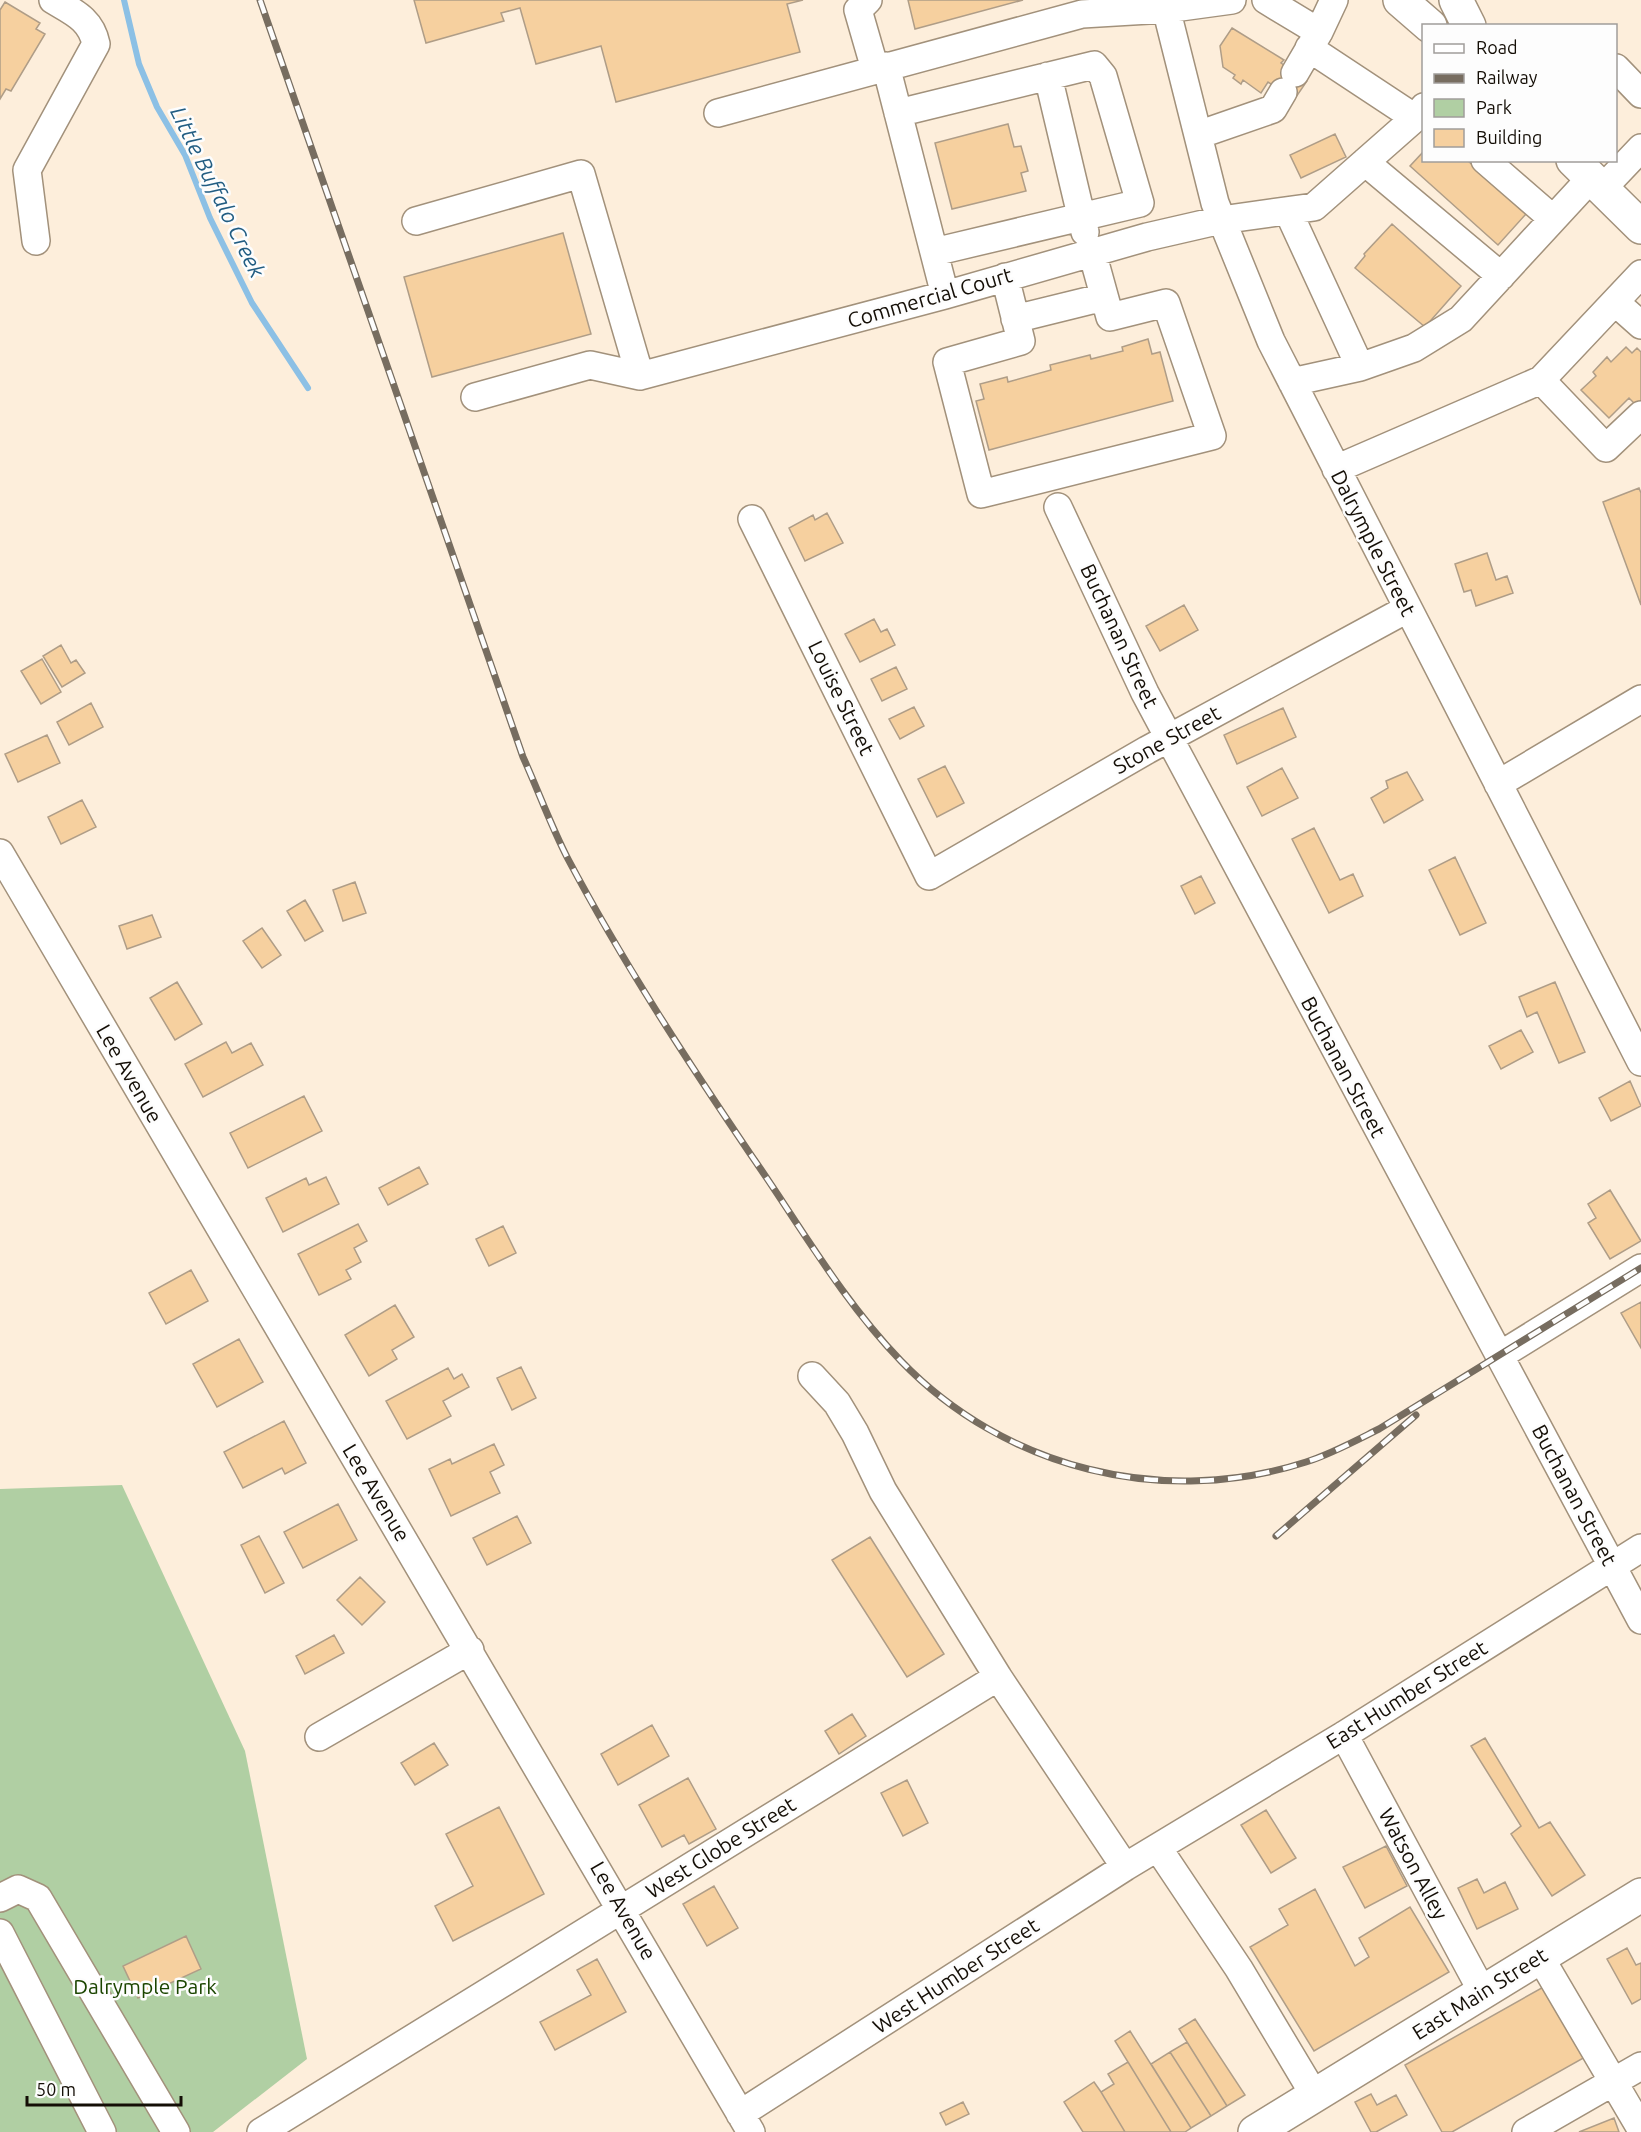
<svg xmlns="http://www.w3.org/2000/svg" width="1641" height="2132" font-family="Ubuntu,sans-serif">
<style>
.green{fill:#b0cfa3}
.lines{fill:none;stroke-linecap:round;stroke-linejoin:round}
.stream{stroke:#8cc0e5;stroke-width:6}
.building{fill:#f6d09f;stroke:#af9d87;stroke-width:1.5}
.minor-casing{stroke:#a2917b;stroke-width:30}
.major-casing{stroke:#a2917b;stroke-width:36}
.minor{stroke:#fff;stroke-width:27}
.major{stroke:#fff;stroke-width:33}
.rail-casing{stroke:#776d60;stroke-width:7}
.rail{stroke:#fdfdfd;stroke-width:4.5;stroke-dasharray:14;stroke-linecap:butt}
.labels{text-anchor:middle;stroke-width:5;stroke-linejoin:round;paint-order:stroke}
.street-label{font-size:21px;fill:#140e06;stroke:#fdfdfd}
.park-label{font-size:21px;fill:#1b4500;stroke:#fdfdfd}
.water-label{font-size:22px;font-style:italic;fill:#225d82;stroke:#fdfdfd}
</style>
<rect width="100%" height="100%" fill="#fdeedb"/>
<!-- green -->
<path class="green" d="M122 1485 245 1751 307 2059 213 2132H0V1489Z"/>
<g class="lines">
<!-- stream -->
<path class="stream" d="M124 0 139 64 157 107 185 155 210 218 252 303 308 388"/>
</g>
<!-- building -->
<path class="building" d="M414 0H803L787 4 800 52 616 102 601 46 536 64 520 8 501 13 504 21 426 43Z
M908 0H1023L915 29Z
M5 2 40 23 36 29 45 34 11 91 6 89 0 99V10Z
M1232 28 1284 60 1281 63 1307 81 1294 100 1268 82 1261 93 1243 80 1241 84 1233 78 1235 75 1223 67 1220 46Z
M1008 124 1014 147 1021 146 1028 171 1021 173 1026 191 952 209 935 143Z
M1335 134 1346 157 1301 178 1290 155Z
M1424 151V160H1467L1526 214 1498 245 1410 166Z
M1392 224 1461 286 1425 327 1355 268 1365 256 1364 254Z
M563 233 591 334 432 377 404 277Z
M1148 339 1152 354 1160 352 1173 401 989 450 976 401 984 399 980 384 1007 377 1008 382 1051 370 1050 365 1090 355 1091 359 1123 351 1122 347Z
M1626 347 1632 353 1637 348 1641 352V410L1629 398 1609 418 1581 390 1596 376 1593 372 1607 357 1611 362Z
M1639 488 1641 493V605L1603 502Z
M827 513 843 543 805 561 789 528 813 515 815 520Z
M1487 553 1496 580 1507 576 1513 593 1476 606 1471 590 1464 592 1455 564Z
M1184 605 1198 630 1160 651 1146 626Z
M874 619 881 632 887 629 895 645 860 662 845 634Z
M61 645 71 663 76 660 85 673 62 687 43 656Z
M42 659 61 692 41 704 21 671Z
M896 667 907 689 882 701 871 679Z
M91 703 103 727 69 745 57 722Z
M914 707 924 726 900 739 889 719Z
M1283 708 1296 737 1237 764 1224 735Z
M47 735 60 763 18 782 5 754Z
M945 766 964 803 937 817 918 779Z
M1282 768 1298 798 1262 816 1247 787Z
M1407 772 1423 800 1384 823 1371 798 1388 788 1386 781Z
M82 800 96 827 61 844 48 817Z
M1314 828 1340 880 1353 874 1363 896 1329 913 1292 839Z
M1455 857 1486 923 1460 935 1429 870Z
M1201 876 1215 903 1195 914 1181 886Z
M355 882 366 913 343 921 333 890Z
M305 900 323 931 305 941 287 911Z
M152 915 161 937 127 949 119 926Z
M262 928 281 955 262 968 243 941Z
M177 982 202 1024 175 1040 150 998Z
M1555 982 1585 1052 1559 1063 1537 1012 1527 1017 1519 997Z
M1521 1030 1533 1052 1501 1069 1489 1046Z
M226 1042 232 1053 251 1043 263 1065 203 1097 185 1064Z
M1630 1081 1641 1106 1611 1121 1599 1098Z
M304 1096 322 1131 248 1168 230 1133Z
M419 1167 428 1184 388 1205 379 1188Z
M326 1177 339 1204 283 1232 266 1198 306 1178 309 1185Z
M1610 1190 1641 1241 1610 1259 1588 1223 1596 1218 1588 1204Z
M358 1224 367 1241 354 1248 361 1262 346 1270 351 1279 319 1295 298 1254Z
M503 1226 516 1253 489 1266 476 1239Z
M191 1270 208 1301 166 1324 149 1293Z
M1641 1302V1348L1621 1313Z
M395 1305 414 1337 392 1350 397 1359 369 1376 345 1335Z
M239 1339 263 1382 217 1407 193 1364Z
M521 1367 536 1398 512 1410 497 1378Z
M448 1368 454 1379 462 1374 469 1387 443 1401 451 1416 407 1439 386 1401Z
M284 1421 306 1463 285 1474 282 1468 243 1488 224 1452Z
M494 1444 504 1465 490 1472 500 1493 451 1516 429 1469 450 1459 452 1464Z
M338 1504 357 1540 303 1568 284 1532Z
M517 1516 531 1543 487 1565 473 1538Z
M259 1536 284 1583 265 1593 241 1545Z
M870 1537 944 1654 907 1677 832 1560Z
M360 1577 385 1602 362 1625 337 1600Z
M334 1635 344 1653 305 1674 296 1656Z
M852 1714 866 1736 839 1754 825 1731Z
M652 1725 669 1756 618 1785 601 1754Z
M1485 1738 1539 1828 1550 1822 1585 1875 1552 1896 1511 1834 1521 1826 1471 1746Z
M434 1743 448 1765 415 1785 401 1763Z
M688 1778 716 1829 689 1844 684 1835 662 1847 639 1805Z
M907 1780 928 1823 903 1836 881 1793Z
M499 1807 544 1894 453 1941 435 1906 473 1886 446 1834Z
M1266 1810 1296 1858 1271 1873 1241 1825Z
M1386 1846 1407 1886 1365 1908 1343 1867Z
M1477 1879 1484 1893 1505 1882 1518 1909 1477 1929 1458 1888Z
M714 1886 738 1928 707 1946 683 1904Z
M1315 1889 1355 1966 1369 1957 1359 1938 1410 1907 1449 1972 1314 2051 1250 1947 1288 1925 1279 1909Z
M186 1936 201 1969 138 1998 123 1966Z
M1627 1948 1636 1965 1641 1963V1999L1632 2004 1607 1959Z
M597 1959 626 2012 555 2050 540 2022 591 1995 577 1970Z
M1547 1985 1587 2056 1452 2132H1442L1405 2065Z
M1195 2019 1245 2095 1227 2106 1179 2029Z
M1130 2031 1191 2128 1185 2132H1171L1115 2041Z
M1187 2042 1227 2106 1211 2116 1170 2052Z
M1170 2052 1211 2116 1191 2128 1151 2064Z
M1128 2062 1171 2132H1125L1101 2092 1114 2084 1108 2074Z
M1094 2082 1101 2092 1125 2132H1083L1064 2102Z
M1371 2094 1377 2105 1396 2095 1407 2115 1376 2132H1371L1355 2102Z
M963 2102 969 2114 946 2125 940 2113Z
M1614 2118 1619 2132H1579Z"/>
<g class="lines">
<!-- minor casing -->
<g class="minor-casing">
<path id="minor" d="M868 0 858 10 875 69
M1164 0 1215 203 1271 341 1641 1062
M1266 0 1319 32 1334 0
M1309 48 1415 118 1424 107
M886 66 945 295
M1616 68 1641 94
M1295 73 1319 32
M1048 76 1085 232
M718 113 1082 14 1166 9 1232 0
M898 113 1094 65 1103 76 1140 203 934 252
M1198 135 1273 109 1283 92
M1485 160 1553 219
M1365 162 1501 276
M1602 189 1641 148
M1288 211 1360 367 1292 382
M416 221 581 174 640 376
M36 241 27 170 96 44C91 19 73 12 53 0
M1005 277 1021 341 947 362 981 494 1212 436 1166 303 1110 317 1092 252
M1615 302 1641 325
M1015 319 1104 297
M1360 367 1414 348 1461 319 1591 178
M1541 380 1641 274
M475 397 590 365 640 376 945 295 1147 237 1221 220 1314 207 1415 118
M1336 469 1541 380 1606 448 1641 415
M1058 507 1145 693 1641 1620
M752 519 929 876 1147 750 1407 609
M1498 784 1641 699
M0 853 751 2132
M1499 1356 1641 1268
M812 1376 837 1403 855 1433 883 1491 998 1677 1125 1867
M1344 1735 1483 1993
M319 1737 470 1650
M1158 1848 1239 1969 1315 2096
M0 1898 18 1889 38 1898 176 2132
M0 1933 102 2132
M1540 1957 1641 2129
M740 2114 1125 1867 1344 1735 1641 1548
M261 2132 998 1677
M1526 2132 1641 2066"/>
</g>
<!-- major casing -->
<g class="major-casing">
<path id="major" d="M1400 0 1430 26
M1456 0 1469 26
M1573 160 1641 227
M1255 2132 1641 1895"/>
</g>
<!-- minor -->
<use href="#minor" class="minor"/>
<!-- major -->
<use href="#major" class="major"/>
<!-- rail casing -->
<g class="rail-casing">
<path id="rail" d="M260 0 523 757C538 790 551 826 568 859 622 961 686 1059 751 1155 799 1224 842 1300 901 1361 1005 1469 1163 1508 1306 1462 1331 1454 1355 1441 1379 1429L1641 1268
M1276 1536 1416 1415"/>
</g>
<!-- rail -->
<use href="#rail" class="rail"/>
</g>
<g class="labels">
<!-- street labels -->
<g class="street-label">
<text transform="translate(930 298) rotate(-16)" y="7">Commercial Court</text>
<text transform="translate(1373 543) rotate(63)" y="7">Dalrymple Street</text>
<text transform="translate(1119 636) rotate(65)" y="7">Buchanan Street</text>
<text transform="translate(841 698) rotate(64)" y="7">Louise Street</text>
<text transform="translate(1167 740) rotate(-29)" y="7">Stone Street</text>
<text transform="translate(1343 1067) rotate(62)" y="7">Buchanan Street</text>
<text transform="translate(129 1074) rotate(60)" y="7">Lee Avenue</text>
<text transform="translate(376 1493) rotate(59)" y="7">Lee Avenue</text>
<text transform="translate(1574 1495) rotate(62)" y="7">Buchanan Street</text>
<text transform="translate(1407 1695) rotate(-32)" y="7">East Humber Street</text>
<text transform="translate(721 1848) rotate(-32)" y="7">West Globe Street</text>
<text transform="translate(1413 1864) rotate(62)" y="7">Watson Alley</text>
<text transform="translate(623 1911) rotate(60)" y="7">Lee Avenue</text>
<text transform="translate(956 1976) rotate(-33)" y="7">West Humber Street</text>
<text transform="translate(1480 1994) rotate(-32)" y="7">East Main Street</text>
</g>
<!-- park labels -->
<g class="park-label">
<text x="145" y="1994">Dalrymple Park</text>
</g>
<!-- water labels -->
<g class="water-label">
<text transform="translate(218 192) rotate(64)" y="8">Little Buffalo Creek</text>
</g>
</g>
<!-- legend -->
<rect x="1422" y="24" width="195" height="138" fill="#fdfdfd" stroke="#a09d9a" stroke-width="1.5"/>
<rect x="1434" y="44" width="30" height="9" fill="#ffffff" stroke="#a09d9a" stroke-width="1.5"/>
<text x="1476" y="54" font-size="18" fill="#140e06">Road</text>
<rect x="1434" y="74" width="30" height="9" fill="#776d60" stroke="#a09d9a" stroke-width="1.5"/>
<text x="1476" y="84" font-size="18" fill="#140e06">Railway</text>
<rect x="1434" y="99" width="30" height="18" fill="#b0cfa3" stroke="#a09d9a" stroke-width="1.5"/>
<text x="1476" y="114" font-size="18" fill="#140e06">Park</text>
<rect x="1434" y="129" width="30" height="18" fill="#f6d09f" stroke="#a09d9a" stroke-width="1.5"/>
<text x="1476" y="144" font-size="18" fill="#140e06">Building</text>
<!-- scale -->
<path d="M27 2096v9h154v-9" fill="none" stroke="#140e06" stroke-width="3"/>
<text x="36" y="2096" font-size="18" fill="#140e06" stroke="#fdfdfd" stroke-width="4.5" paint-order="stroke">50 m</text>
</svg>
